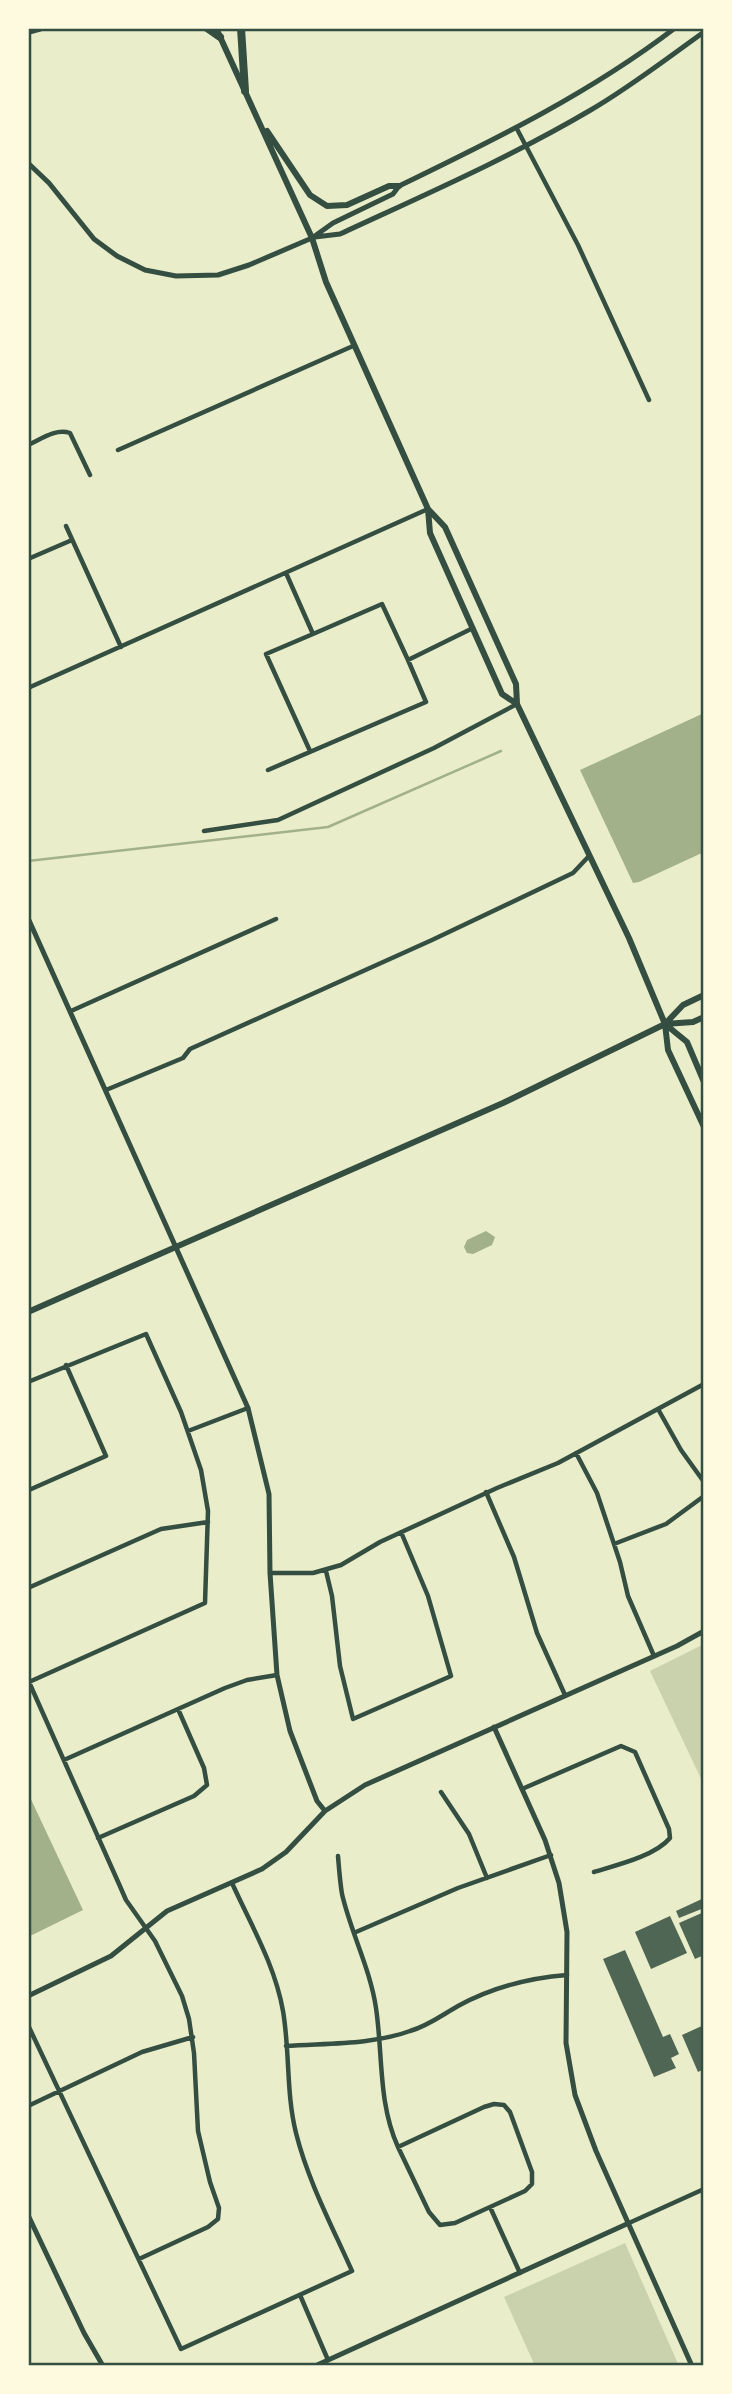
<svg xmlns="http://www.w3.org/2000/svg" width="732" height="2394" font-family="'Golos Text',sans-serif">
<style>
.green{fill:#cad2ad}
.water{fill:#a3b18a}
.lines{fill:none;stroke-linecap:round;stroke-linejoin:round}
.stream{stroke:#a3b18a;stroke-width:2.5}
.building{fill:#4f6655}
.minor{stroke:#344e41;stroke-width:4.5}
.tertiary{stroke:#344e41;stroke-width:5}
.secondary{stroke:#344e41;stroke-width:6}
.motorway{stroke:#344e41;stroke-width:8}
.neatline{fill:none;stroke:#344e41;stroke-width:2.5}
</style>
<rect width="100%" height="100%" fill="#e9edc9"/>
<!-- green -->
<path class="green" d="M704 1644V1785L650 1671Z
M625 2243 679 2366H535L504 2297Z"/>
<!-- water -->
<path class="water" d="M704 713V852L639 882 633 883 580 770Z
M486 1231 495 1237 492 1245 473 1254 467 1253 464 1247 467 1240Z
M28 1793 83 1910 28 1937Z"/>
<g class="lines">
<!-- stream -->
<path class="stream" d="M28 861 328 827 501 751"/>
</g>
<!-- building -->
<path class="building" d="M704 1898V1908L679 1918 676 1911Z
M704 1912V1955L695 1959 679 1923Z
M670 1916 687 1953 651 1969 635 1932Z
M625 1950 663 2037 670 2034 679 2054 671 2058 676 2068 654 2077 603 1959Z
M704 2025V2069L698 2072 682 2035Z"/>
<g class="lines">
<!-- minor -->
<path class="minor" d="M517 129 578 245 649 400
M28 445C41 439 56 428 70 433L90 475
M118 450 353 346
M66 526 121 647
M28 559 72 540
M286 573 313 634 382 604 408 660 473 628
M28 688 428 509
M310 751 266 654 313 634
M268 770 426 702 408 660
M204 831 278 820 434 748 517 704
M71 1011 276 919
M106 1090 183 1058 190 1049 432 940 573 873 589 856
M28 1382 146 1334 181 1412 201 1470 208 1511 205 1603 29 1682 119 1884 126 1900 155 1941 182 1996 189 2019 194 2053 198 2131 210 2182 219 2208 218 2219 208 2227 139 2259
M658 1409 681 1450 704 1482
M188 1431 248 1408
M576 1453 597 1493 620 1562 628 1596 654 1656
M28 1487 29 1490 106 1456 66 1365
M486 1492 514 1557 537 1633 565 1695
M614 1544 666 1524 704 1496
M326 1571 332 1596 340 1666 353 1719 451 1676 428 1596 401 1532
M270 1573H313L341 1565 380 1542 497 1488 558 1463 704 1384
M28 1588 161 1529 208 1522
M64 1760 225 1688 247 1680 277 1675
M522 1789 621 1746 635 1752 669 1829 670 1838C655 1856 617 1865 594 1872
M441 1792 469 1834 487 1878
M98 1838 194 1796 207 1785 204 1768 178 1709
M338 1856C339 1869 340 1882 342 1894 351 1933 370 1968 376 2008 383 2055 378 2103 398 2147L429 2212 440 2225 455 2223 525 2191 532 2184V2172L510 2112 504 2105 494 2104 484 2107 398 2147
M356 1932 458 1888 551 1855
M28 2025 181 2349 352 2271C332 2226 308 2181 296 2133 286 2093 290 2052 283 2011 275 1965 251 1925 232 1883
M286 2046C326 2043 372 2045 410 2031 428 2026 442 2015 458 2006 493 1987 528 1978 567 1975
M28 2106 142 2052 193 2037
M490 2207 520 2273
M629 2223 704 2189
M300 2295 328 2360"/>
<!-- tertiary -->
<path class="tertiary" d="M28 163 49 183 94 239 117 256 145 270 176 276 218 275 249 265 312 238 333 223 393 194 399 186C496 139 590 93 675 28
M315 237 340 234C424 195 509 158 589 111 629 88 666 59 704 32
M28 918 248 1408 269 1494 270 1573 277 1675 290 1731 317 1801 325 1811
M494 1727 545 1840 559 1883 567 1932 566 2043 575 2095 596 2151 692 2366
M28 1996 111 1956 167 1911 262 1869 286 1852 325 1811 365 1785 677 1646 704 1631
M28 2215 84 2333 103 2366
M315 2366 629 2223"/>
<!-- secondary -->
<path class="secondary" d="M216 28 312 238 326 282 428 509 445 527 516 684 517 704 629 938 665 1024 668 1050 704 1127
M267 131 310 195 327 206 347 205 389 186H399
M428 509 430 533 502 694 517 704
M665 1024 687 1042 704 1082
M665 1024 693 1022 704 1017
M28 1312 503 1103 665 1024 683 1005 704 995"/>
<!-- motorway -->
<path class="motorway" d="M207 28 220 37
M241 28 245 91
M28 31 39 28"/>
</g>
<!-- border -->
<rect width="732" height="2394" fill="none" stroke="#fefae0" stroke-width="60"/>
<rect x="30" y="30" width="672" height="2334" class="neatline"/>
</svg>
